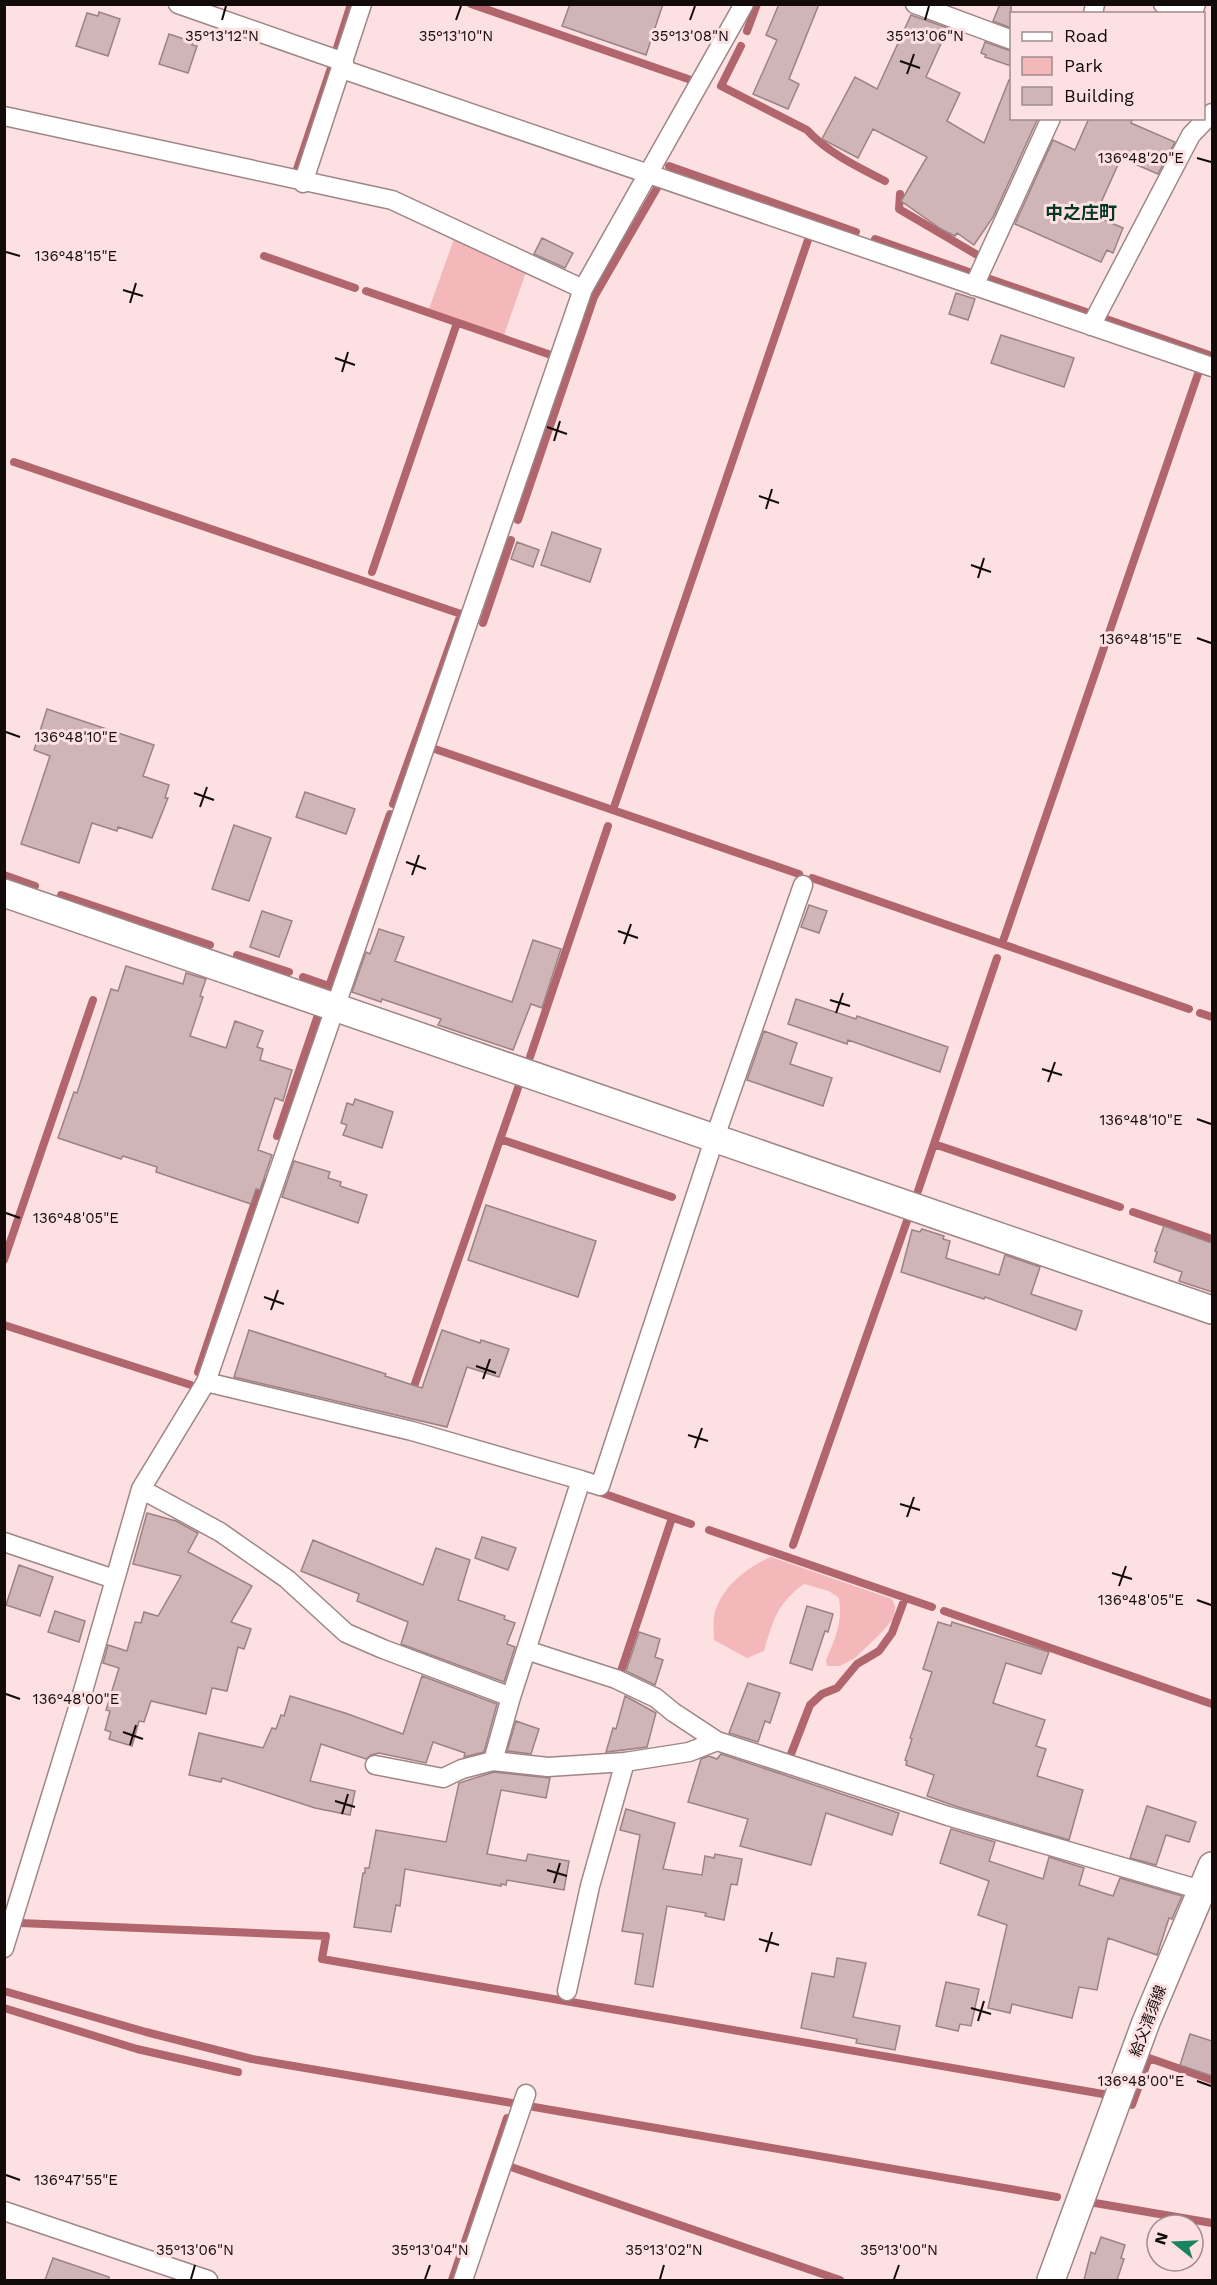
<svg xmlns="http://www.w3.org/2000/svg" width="1217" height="2285" font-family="'Work Sans','Noto Sans JP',sans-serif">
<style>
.green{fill:#f4b7ba}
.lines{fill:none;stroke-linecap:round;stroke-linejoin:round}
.stream{stroke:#b1656c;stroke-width:8}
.building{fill:#d0b5b6;stroke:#9c8284;stroke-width:1.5}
.street-casing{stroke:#9f8586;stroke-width:21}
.secondary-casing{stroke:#9f8586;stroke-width:30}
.street{stroke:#fff;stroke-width:18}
.secondary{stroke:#fff;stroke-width:27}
.ticks{fill:none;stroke:#130a0a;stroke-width:2}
.labels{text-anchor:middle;stroke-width:6;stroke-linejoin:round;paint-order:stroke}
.street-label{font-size:15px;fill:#130a0a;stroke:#fde1e2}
.quarter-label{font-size:18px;font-weight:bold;fill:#033625;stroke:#fde1e2}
.ticks-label{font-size:15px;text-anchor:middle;fill:#130a0a;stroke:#fde1e2;stroke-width:6;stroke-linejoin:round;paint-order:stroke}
</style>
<rect width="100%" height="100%" fill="#fde1e2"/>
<!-- green -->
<path class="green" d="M455 236 527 269 504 335 429 309Z
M771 1557 892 1599 895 1606 894 1618 880 1634 855 1658 840 1666H827L826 1660C835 1639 843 1622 839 1598L829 1591 804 1584C777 1603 773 1621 764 1651L747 1658 714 1640C714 1632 713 1623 714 1616 721 1587 746 1568 771 1557Z"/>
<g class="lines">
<!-- stream -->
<path class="stream" d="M471 4 691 80
M747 31 757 4
M741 46 721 86 807 130C828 153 858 167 885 181
M336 51 351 4
M669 166 856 232
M295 175 332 65
M900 194 899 209 979 256
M875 239 969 272
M264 256 355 288
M990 279 1089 313
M366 291 551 355
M1106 319 1212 356
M14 462 461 614 393 804
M518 520 594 297 657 188
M372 572 457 323
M483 623 511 540
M435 749 799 874
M613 810 809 237
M4 875 35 886
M812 878 1189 1009
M61 895 210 945
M1002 944 1199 371
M237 955 289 972
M303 977 329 986 390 814
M1200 1013 1212 1017
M530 1057 608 826
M277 1136 318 1015
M500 1139 672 1197
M934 1144 1120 1207
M918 1191 997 958
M1133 1212 1212 1239
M4 1260 93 1000
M4 1325 191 1385
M198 1372 262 1181
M411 1395 519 1085
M602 1493 691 1524
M709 1530 932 1607
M793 1545 908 1218
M944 1611 1212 1704
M620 1674 672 1518
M791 1754 810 1705 822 1694 837 1688 857 1664 879 1651 892 1633 905 1598
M20 1923 326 1936 322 1959 1103 2094
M4 1991 146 2032 252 2059 518 2104
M4 2008 137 2049 238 2072
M1132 2105 1149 2058 1212 2080
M534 2107 1057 2197
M511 2167 840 2280
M1095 2203 1212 2223
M452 2280 507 2118"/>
</g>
<!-- building -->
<path class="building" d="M570 4H663L646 55 562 26Z
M779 4H819L789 79 799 84 788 109 753 94 777 40 766 35Z
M1000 4H1011V28L993 21Z
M99 12 120 19 108 56 76 46 87 13 98 16Z
M911 15 948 28 926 77 960 93 947 121 984 143 1009 80H1011V118H1038L993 217 974 245 957 233 955 236 941 229 901 201 927 157 873 129 858 158 822 139 855 77 877 89Z
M169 34 193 42 192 45 197 46 188 73 159 64Z
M985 42 1011 51V66L985 57 986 55 981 53Z
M1089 118H1133L1131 123 1175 142 1158 174 1121 158 1095 216 1123 228 1113 253 1107 250 1101 262 1015 224 1053 140 1075 150Z
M542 238 573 253 565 268 534 254Z
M956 293 975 299 968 320 949 314Z
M1001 335 1074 358 1064 387 991 363Z
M552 532 601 549 590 582 541 565Z
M517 542 539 550 533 567 511 559Z
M47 709 154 745 143 776 169 785 165 798H168L152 838 118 827 117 831 92 823 79 863 21 844 50 756 34 750Z
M305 792 355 809 346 834 296 817Z
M234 825 271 838 249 901 212 889Z
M809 905 827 911 819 933 801 927Z
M262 911 292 921 279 957 250 947Z
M379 929 404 937 395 961 512 1002 533 940 561 949 542 1008 531 1004 513 1050 438 1025 441 1019 382 999 381 1002 352 992 366 952 370 954Z
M126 966 183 984 186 973 206 979 200 996 203 997 190 1036 226 1048 235 1021 263 1031 257 1047 263 1049 260 1060 292 1070 283 1101 275 1098 258 1150 272 1155 260 1190 256 1189 251 1204 156 1172 157 1167 123 1156 121 1159 58 1138 74 1092 77 1093 111 989 118 991Z
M796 999 856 1019 857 1016 948 1047 940 1072 848 1040 847 1044 788 1024Z
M764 1031 797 1043 790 1064 832 1078 823 1106 747 1080Z
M355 1099 393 1112 382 1148 343 1135 347 1125 341 1123 347 1103 353 1105Z
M294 1161 330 1172 328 1178 341 1182 340 1186 367 1195 358 1223 282 1197Z
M486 1205 596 1241 578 1297 468 1260Z
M1164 1226 1212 1243V1292L1179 1281 1182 1272 1154 1262 1157 1252 1155 1251Z
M922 1229 944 1236 943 1239 950 1241 946 1258 999 1275 1005 1255 1040 1267 1031 1294 1082 1311 1076 1330 985 1297 984 1299 901 1272 912 1230 920 1232Z
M249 1330 386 1374 385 1376 422 1388 442 1330 480 1343 481 1340 509 1349 499 1377 467 1367 447 1427 234 1377Z
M147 1513 176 1521 198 1533 188 1552 252 1586 231 1622 251 1629 244 1649 238 1647 227 1691 212 1688 206 1714 151 1701 144 1722 139 1721 132 1746 109 1739 111 1732 105 1730 110 1711 106 1710 119 1668 103 1663 108 1645 127 1651 135 1622 141 1623 144 1612 158 1616 181 1576 133 1564Z
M482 1537 516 1548 508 1570 475 1558Z
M313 1540 423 1585 436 1548 470 1560 458 1600 505 1616 504 1619 515 1623 507 1644 515 1647 504 1682 401 1644 408 1622 357 1601 359 1594 301 1571Z
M19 1565 53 1577 40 1616 6 1605Z
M807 1606 833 1614 828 1632 825 1631 812 1670 790 1663Z
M55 1611 85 1621 79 1642 48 1632Z
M938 1622 951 1626 952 1622 1049 1652 1041 1674 1006 1663 993 1703 1045 1720 1036 1746 1046 1749 1037 1776 1083 1790 1069 1840 958 1807 927 1796 934 1775 906 1765 907 1761 905 1760 912 1739 910 1738 932 1672 923 1669Z
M639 1632 660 1639 655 1657 663 1660 655 1685 626 1671Z
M422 1676 497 1704 484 1752 464 1757 465 1753 433 1742 426 1763 379 1753 371 1755 366 1759 321 1744 310 1781 355 1791 350 1815 315 1808 222 1778 221 1782 189 1775 199 1733 263 1748 272 1728 276 1729 281 1715 284 1716 290 1696 345 1713 403 1734Z
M748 1683 780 1693 770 1723 765 1721 758 1742 729 1733Z
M625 1696 656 1713 647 1747 606 1752 613 1728 616 1729Z
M516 1721 539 1729 531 1754 507 1751Z
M721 1754 899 1813 892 1835 826 1813 811 1865 740 1846 748 1819 688 1802 701 1759 709 1756 717 1759Z
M494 1772 550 1778 546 1798 501 1790 487 1854 526 1861 528 1854 569 1861 564 1890 507 1880 506 1885 501 1884V1886L405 1869 400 1906 396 1905 391 1932 354 1927 363 1873H365V1868H369L376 1830 446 1842 459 1783Z
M1147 1806 1196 1822 1189 1842 1166 1835 1156 1865 1130 1858Z
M626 1809 675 1823 663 1869 702 1875 705 1856 714 1858 715 1854 742 1859 737 1885 731 1884 724 1920 705 1916 706 1913 667 1906 653 1987 635 1984 643 1934 622 1931 640 1835 620 1830Z
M951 1829 995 1842 989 1861 1043 1879 1049 1857 1084 1868 1079 1885 1113 1896 1120 1878 1182 1896 1172 1919 1169 1918 1157 1955 1108 1938 1097 1990 1079 1987 1072 2018 1012 2004 1010 2013 988 2008 1007 1925 978 1915 989 1881 940 1863Z
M837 1958 866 1963 853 2017 900 2026 895 2050 856 2043 857 2039 801 2028 812 1973 834 1977Z
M946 1982 979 1989 971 2026 960 2024 958 2031 936 2026Z
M1190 2034 1212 2041V2076L1180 2065Z
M1101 2237 1125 2245 1121 2258 1124 2259 1117 2280H1084L1091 2252 1095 2254Z
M53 2258 109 2277V2280H45Z"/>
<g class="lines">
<!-- street casing -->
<g class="street-casing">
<path id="street" d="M178 4 344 62
M915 4 1012 40
M1163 4 1193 13 1196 4
M1093 14 1095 4
M342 69 1212 367
M4 116 392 200 583 289
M303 183 362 4
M974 286 1051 118
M1091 326 1191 135 1212 113
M206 1382 412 1431 581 1480
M141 1489 220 1532 287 1579 346 1633 383 1649 511 1697
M4 1542 114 1579
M526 1650 616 1679 656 1698 673 1712 717 1741
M493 1761 511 1697 581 1480 600 1486 715 1137 803 885
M375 1765 443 1778 462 1769 493 1761 548 1767 625 1762 689 1752 717 1741 948 1816 1201 1890
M4 1948 79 1705 141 1489 206 1382 583 289 744 4
M567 1991 590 1886 625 1762
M4 2211 208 2280
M463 2280 526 2094"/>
</g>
<!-- secondary casing -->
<g class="secondary-casing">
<path id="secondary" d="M4 893 1212 1310
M1051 2280 1146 2022 1212 1866"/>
</g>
<!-- street -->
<use href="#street" class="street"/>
<!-- secondary -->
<use href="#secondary" class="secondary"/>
</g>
<!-- ticks -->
<path class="ticks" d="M222 20 226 6M456 20 461 6M690 20 695 6M925 20 929 6M900 61 920 68M907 74 914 54M1197 158 1211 162M6 252 20 256M123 290 143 296M130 303 136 283M335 358 355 365M342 372 348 352M547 427 567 434M554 441 560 421M759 496 779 503M766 509 772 489M971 565 991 572M978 578 984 558M1197 638 1211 643M6 732 20 737M194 793 214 800M200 807 207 787M406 862 426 869M412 875 419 855M618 931 638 938M624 944 631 924M830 1000 850 1006M836 1013 843 993M1042 1069 1062 1075M1048 1082 1055 1062M1197 1119 1211 1124M6 1213 20 1218M264 1297 284 1304M271 1310 278 1290M476 1366 496 1373M483 1379 490 1359M688 1435 708 1441M695 1448 702 1428M900 1504 920 1510M907 1517 914 1497M1112 1573 1132 1579M1119 1586 1126 1566M1197 1600 1211 1605M6 1694 20 1699M123 1732 143 1739M130 1745 136 1725M335 1801 355 1807M342 1814 348 1794M547 1870 567 1876M554 1883 560 1863M759 1939 779 1945M766 1952 772 1932M971 2008 991 2014M978 2021 984 2001M1197 2081 1211 2086M6 2175 20 2180M191 2279 195 2265M425 2279 430 2265M660 2279 664 2265M894 2279 899 2265"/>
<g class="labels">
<!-- street labels -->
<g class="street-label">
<text transform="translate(1148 2021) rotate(-69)" y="5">給父清須線</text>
</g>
<!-- quarter labels -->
<g class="quarter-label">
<text x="1081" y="219">中之庄町</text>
</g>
</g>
<g class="ticks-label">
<text x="222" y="41">35°13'12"N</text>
<text x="456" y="41">35°13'10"N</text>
<text x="690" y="41">35°13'08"N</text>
<text x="925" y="41">35°13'06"N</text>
<text x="1141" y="163">136°48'20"E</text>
<text x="76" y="261">136°48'15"E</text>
<text x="1141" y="644">136°48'15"E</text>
<text x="76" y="742">136°48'10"E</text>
<text x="1141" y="1125">136°48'10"E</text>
<text x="76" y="1223">136°48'05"E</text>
<text x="1141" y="1605">136°48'05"E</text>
<text x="76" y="1704">136°48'00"E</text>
<text x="1141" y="2086">136°48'00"E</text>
<text x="76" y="2185">136°47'55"E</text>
<text x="195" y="2255">35°13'06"N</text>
<text x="430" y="2255">35°13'04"N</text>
<text x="664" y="2255">35°13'02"N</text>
<text x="899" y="2255">35°13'00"N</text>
</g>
<!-- border -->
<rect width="1217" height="2285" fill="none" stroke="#130a0a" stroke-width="12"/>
<!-- legend -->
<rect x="1010" y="12" width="195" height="108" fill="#fde1e2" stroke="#9f8b8c" stroke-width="1.5"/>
<rect x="1022" y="32" width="30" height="9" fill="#ffffff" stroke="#9f8b8c" stroke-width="1.5"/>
<text x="1064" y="42" font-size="18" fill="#130a0a">Road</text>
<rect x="1022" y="57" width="30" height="18" fill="#f4b7ba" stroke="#9f8b8c" stroke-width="1.5"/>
<text x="1064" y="72" font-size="18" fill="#130a0a">Park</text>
<rect x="1022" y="87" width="30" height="18" fill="#d0b5b6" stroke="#9f8b8c" stroke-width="1.5"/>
<text x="1064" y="102" font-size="18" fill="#130a0a">Building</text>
<!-- north arrow -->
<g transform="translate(1175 2243) rotate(288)"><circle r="28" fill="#fde1e2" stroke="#9f8b8c" stroke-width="1.5"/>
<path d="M0-4.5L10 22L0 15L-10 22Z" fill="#1a8460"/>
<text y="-9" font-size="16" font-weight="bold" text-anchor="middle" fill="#130a0a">N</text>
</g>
</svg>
